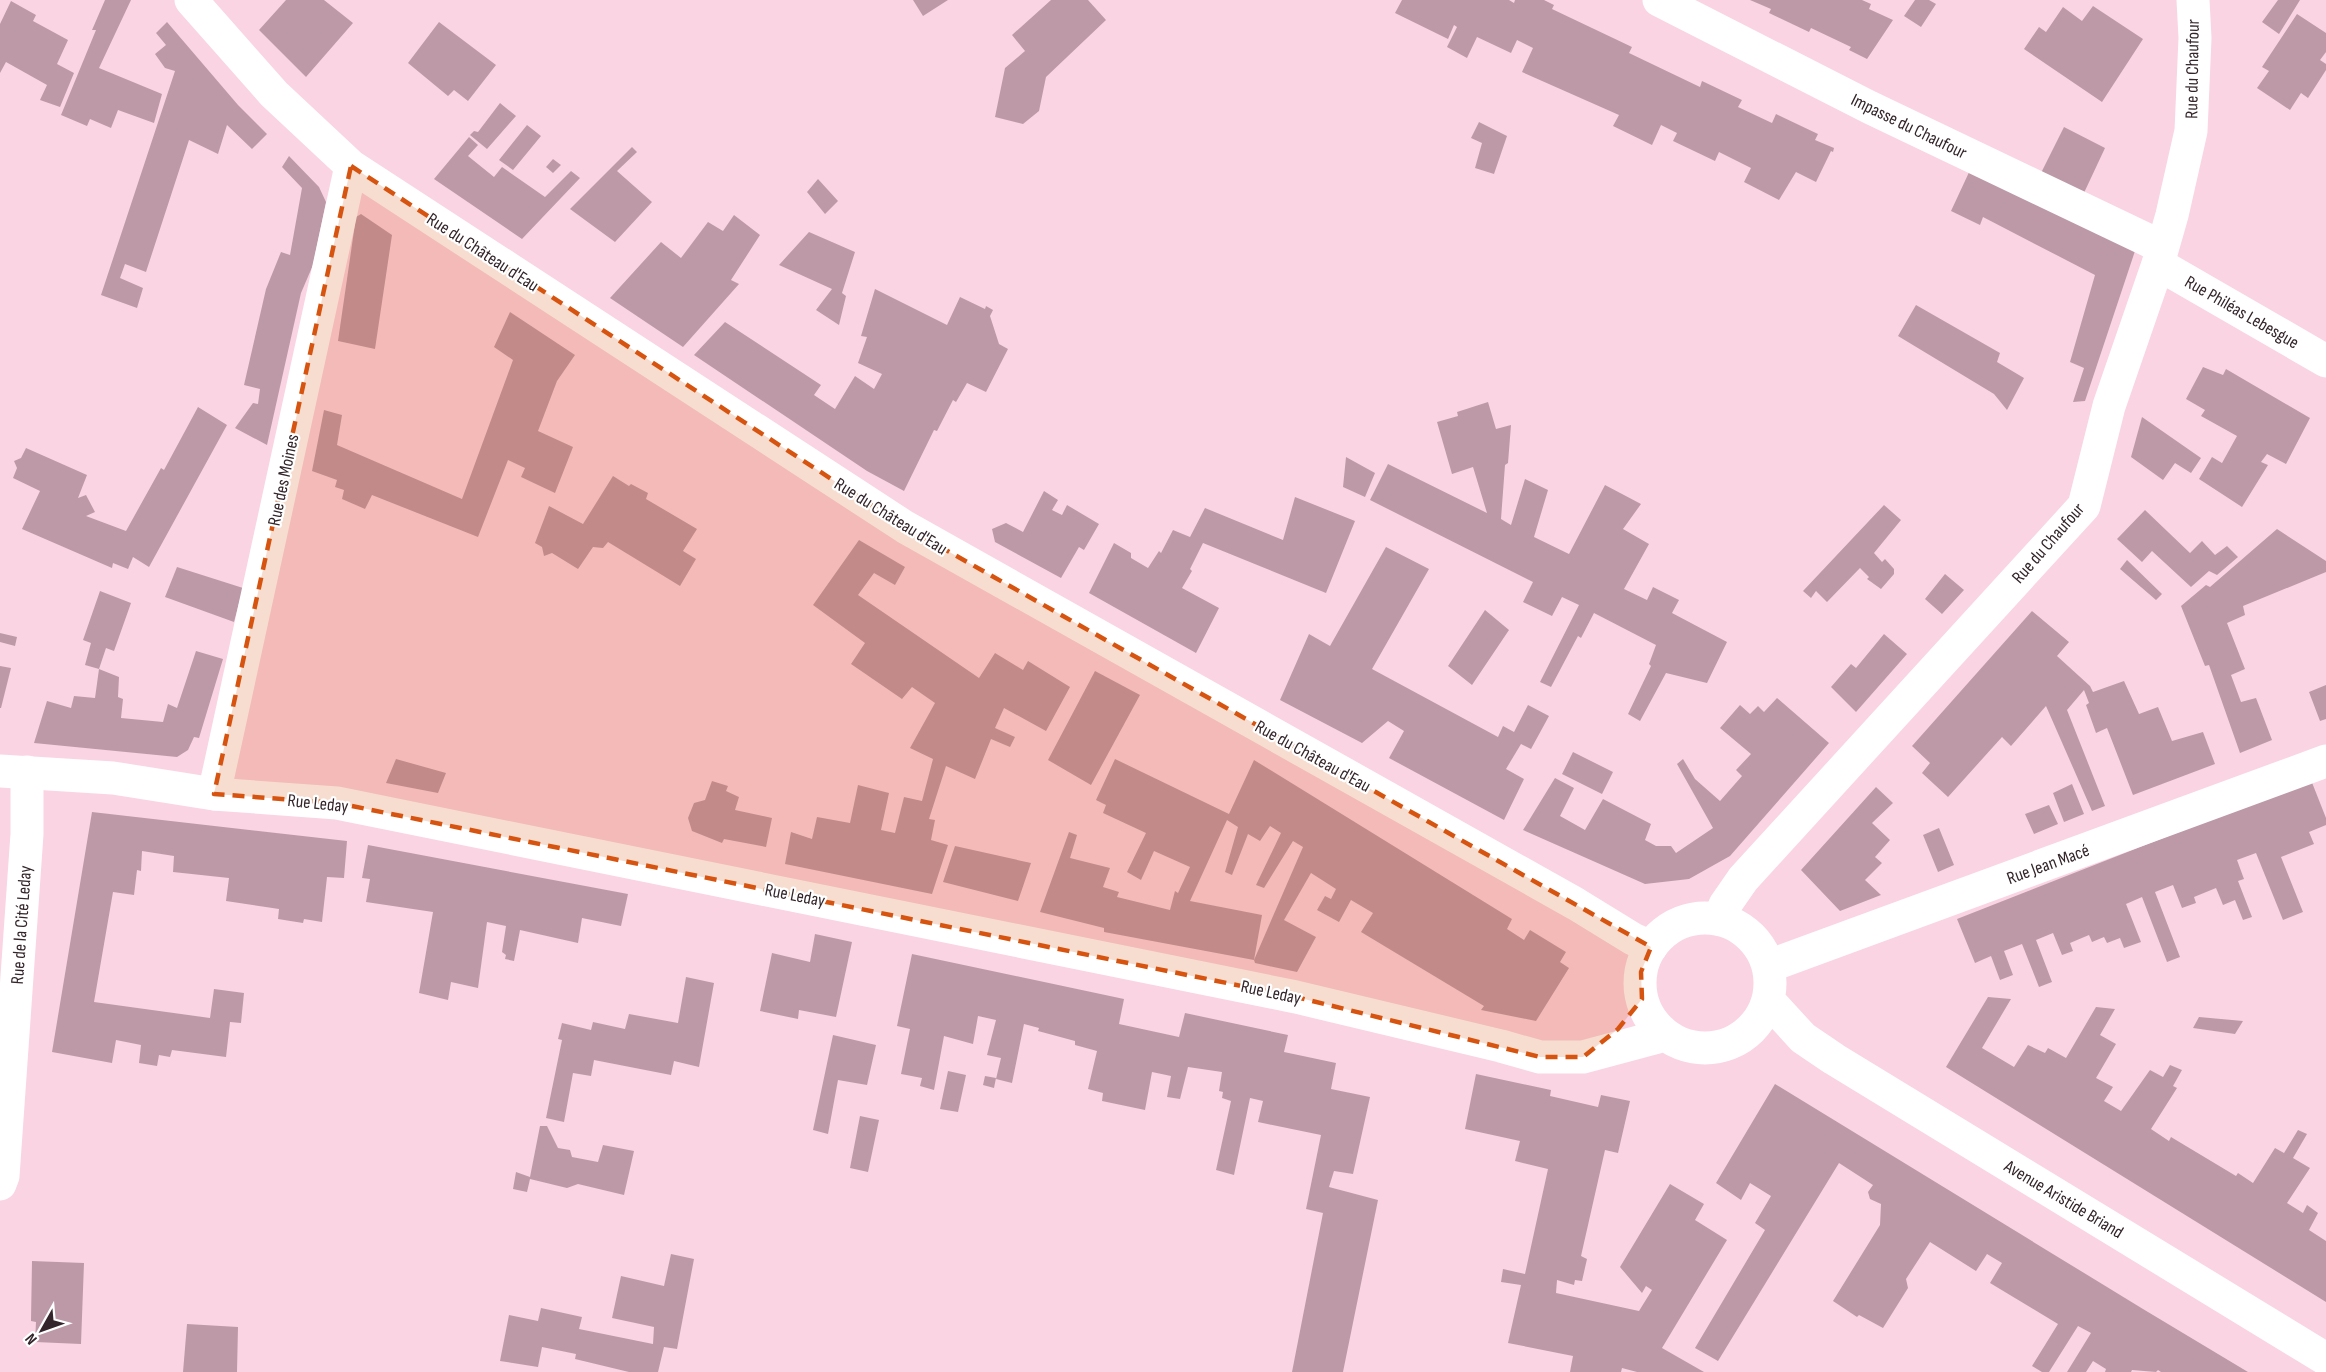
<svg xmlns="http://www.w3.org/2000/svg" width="2326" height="1372" font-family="'Sofia Sans Condensed',sans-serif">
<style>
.building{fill:#bd99a8}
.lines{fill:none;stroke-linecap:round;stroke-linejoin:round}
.minor{stroke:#fff;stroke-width:33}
.secondary{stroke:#fff;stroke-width:33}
.marked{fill:#d6540f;fill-opacity:0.2;stroke:#d6540f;stroke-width:4.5;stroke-dasharray:12 8;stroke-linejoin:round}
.labels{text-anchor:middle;stroke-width:4.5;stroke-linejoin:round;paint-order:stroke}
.street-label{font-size:18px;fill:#33252b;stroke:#fff}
</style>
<rect width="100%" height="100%" fill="#fad4e3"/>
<!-- building -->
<path class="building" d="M105 0H131L99 68 162 94 154 123 118 110 111 128 90 119 87 126 61 115 96 30H92Z
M286 0H324L353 23 306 77 259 30Z
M913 0H948L923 16Z
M1051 0H1088L1106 20 1046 77 1039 111 1023 124 995 117 1005 68 1025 51 1012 35Z
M1402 0H1509L1514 3 1515 0H1544L1554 5 1552 9 1632 47 1629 53 1700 87 1702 81 1742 100 1738 107 1772 123 1776 114 1818 134 1815 140 1834 148 1833 152 1831 151 1816 182 1796 172 1779 200 1744 182 1751 168 1719 152 1715 161 1673 141 1677 133 1661 125 1652 145 1613 126 1619 115 1522 72 1533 48 1517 40 1511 53 1477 37 1467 58 1447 47 1457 27 1454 25 1448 39 1395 13Z
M1750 0H1862L1871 4 1869 9 1893 20 1867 59 1849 50 1851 47 1811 28 1809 32 1769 13 1771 9Z
M1915 0H1929L1936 4 1921 27 1904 16Z
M2278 0H2300L2279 34 2262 22Z
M11 1 36 15 33 21 68 40 57 64 74 73 60 107 40 100 47 85 6 62 0 73V24Z
M2093 6 2143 39 2102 102 2024 49 2039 27 2046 32 2063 7 2082 21Z
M2297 14 2326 33V52L2320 60 2326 64V70L2308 98 2301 93 2290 110 2257 88 2269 71 2262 67Z
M167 22 238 105 267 134 252 149 227 125 218 154 189 140 146 272 125 264 120 278 143 288 137 308 101 295 175 71 165 68 155 54 166 45 156 33Z
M439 22 496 65 468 101 454 90 448 96 408 63Z
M500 103 516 116 487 149 470 135 474 131 478 132Z
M1479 122 1507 136 1494 174 1475 168 1482 143 1471 138Z
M527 125 541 136 513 170 499 160Z
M2064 127 2105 148 2083 195 2041 173Z
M469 137 478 145 468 156 494 177 502 167 545 197 571 171 580 178 522 239 434 179Z
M632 147 637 152 617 171 652 202 615 242 570 209Z
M289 156 319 187 326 202 313 265 301 293 267 445 235 428 253 403 258 404 260 389 244 385 266 289 281 252 290 255 302 188 282 167Z
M553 159 561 165 553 173 546 167Z
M1971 168 2135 251 2085 401 2073 402 2084 368 2070 362 2095 275 1983 217 1980 225 1951 211Z
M818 179 838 201 825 214 807 192Z
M361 214 392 235 375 349 338 341 356 217Z
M734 215 760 235 731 280 739 284 683 347 610 298 661 242 681 258 708 222 723 231Z
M809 232 855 252 842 293 846 296 839 325 816 310 832 289 779 265Z
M875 289 947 325 960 297 985 309 986 306 993 310 990 316 999 344 1008 349 986 392 967 383 956 402 953 400 937 431 934 430 904 491 867 471 694 355 725 322 821 385 814 395 835 409 855 376 874 389 882 374 858 363 867 337 861 336Z
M1916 305 2000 353 1997 362 2024 378 2007 410 1994 394 1898 336Z
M510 312 575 355 557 381 538 431 573 447 555 493 521 477 525 468 508 460 478 537 372 495 365 509 342 499 344 490 335 487 337 480 312 471 324 410 342 415 337 445 462 499 513 360 494 347Z
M2203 367 2223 375 2226 369 2310 418 2286 464 2267 454 2261 462 2268 465 2242 507 2199 479 2212 457 2222 463 2237 436 2201 416 2205 410 2186 399Z
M1488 402 1496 429 1511 425 1508 463 1505 465 1501 519 1511 525 1525 479 1548 490 1534 537 1569 554 1605 485 1641 504 1623 529 1649 544 1624 589 1647 600 1653 587 1679 600 1672 613 1727 642 1707 683 1666 673 1640 721 1628 714 1651 666 1649 664 1656 645 1594 613 1581 638 1578 636 1551 687 1540 682 1579 605 1562 597 1552 616 1523 602 1533 582 1370 500 1388 464 1487 513 1473 467 1452 474 1437 422 1458 416 1457 412Z
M198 407 227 425 149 567 133 557 128 569 113 563 112 568 22 529 40 491 13 478 17 468 14 461 21 458 26 448 87 475 78 498 86 495 95 512 86 516 126 531 161 468 164 470Z
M2142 417 2201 458 2191 473 2175 463 2163 480 2131 457Z
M1346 457 1375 473 1365 497 1343 487Z
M613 476 629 486 631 484 648 493 646 499 697 529 683 551 696 559 680 586 608 542 603 548 593 547 578 569 552 553 544 556 542 547 535 543 549 506 583 524Z
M1044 491 1058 500 1052 510 1062 515 1067 505 1099 524 1084 550 1079 547 1061 578 995 542 992 529 1006 523 1023 532Z
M1295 497 1355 521 1326 593 1203 543 1190 569 1192 571 1182 588 1219 608 1196 653 1089 593 1114 543 1131 553V558L1148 568 1159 551 1161 553 1173 530 1190 537 1205 508 1283 540Z
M1884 505 1901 520 1874 553 1882 562 1885 559 1894 569V574L1881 589 1867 579 1869 577 1860 568 1827 602 1816 591 1811 598 1803 591Z
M2145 510 2190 553 2202 541 2215 555 2227 546 2238 557 2217 575 2209 571 2191 587 2152 551 2142 562 2117 539Z
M2277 529 2326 561V572L2243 606 2245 615 2227 623 2245 669 2231 675 2241 702 2256 698 2272 740 2240 753 2209 665 2205 666 2181 606 2206 585 2210 587Z
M859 540 905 567 895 585 874 573 858 595 979 678 995 653 1023 670 1028 661 1070 687 1046 731 1004 708 995 728 1015 737 1010 747 991 739 975 779 946 766 929 819 935 820 931 840 948 845 932 894 785 864 791 832 812 839 817 817 850 823 858 785 889 793 881 830 895 833 904 797 922 801 933 759 910 748 935 703 912 687 902 699 851 664 865 643 813 605Z
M1386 547 1429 569 1372 669 1498 737 1503 726 1514 732 1528 705 1549 716 1531 749 1521 744 1506 769 1524 779 1504 820 1389 758 1404 731 1388 721 1362 743 1280 700 1309 634 1330 646Z
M2127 560 2162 594 2156 600 2120 569Z
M177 567 243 588 234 622 165 597Z
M1945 574 1964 590 1942 614 1925 599Z
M100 591 131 603 114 651 106 648 99 669 119 677 118 697 123 699 121 718 163 722 168 704 177 708 196 651 223 659 199 738 194 737 188 750 177 757 34 743 47 701 71 708 74 696 95 698 99 669 85 665 91 643 83 640Z
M1485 610 1509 630 1472 685 1448 666Z
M2032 611 2069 642 2057 656 2090 686 2093 692 2124 681 2139 714 2158 707 2172 741 2203 732 2215 764 2133 795 2107 728 2096 733 2086 705 2089 703 2084 690 2067 710 2105 806 2092 811 2046 706 2011 746 2002 737 1948 797 1922 773 1930 763 1912 746Z
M0 633 17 637 15 646 0 642Z
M1884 634 1907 654 1856 712 1831 687 1851 664 1856 668Z
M0 666 11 668 1 708H0Z
M1095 671 1140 695 1091 785 1048 760Z
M2326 685V719L2320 721 2309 692Z
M1777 698 1829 743 1730 856 1689 879 1645 884 1523 830 1555 778 1574 788 1560 816 1585 830 1603 799 1651 824 1645 840 1656 846H1671L1676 853 1713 828 1677 764 1683 759 1695 779 1720 801 1742 776 1736 770 1751 754 1720 728 1740 705 1750 714 1758 706 1764 712Z
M1573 752 1613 772 1602 794 1562 774Z
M396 759 446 773 438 793 386 783Z
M1115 759 1229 814 1254 760 1512 919 1507 929 1524 940 1530 930 1566 952 1560 962 1569 968 1536 1021 1481 1010 1484 1006 1361 932 1373 913 1351 900 1339 922 1317 910 1325 896 1331 899 1336 889 1311 873 1284 920 1316 937 1297 972 1255 963 1254 960 1303 847 1293 841 1264 888 1256 885 1281 833 1270 826 1260 841 1248 834 1232 875 1225 872 1238 827 1227 820 1190 901 1262 915 1254 960 1104 932V928L1040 912 1069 832 1077 835 1070 858 1110 868 1103 887 1119 892 1117 897 1170 910 1175 891 1178 893 1190 867 1154 851 1141 880 1127 872 1146 833 1103 813 1106 805 1096 800Z
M2311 780 2326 818V825L2309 832 2314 844 2281 857 2303 912 2283 920 2256 853 2237 860 2244 879 2238 881 2252 917 2243 920 2235 900 2223 905 2216 888 2194 897 2196 903 2182 908 2173 885 2155 892 2180 957 2167 962 2142 897 2126 904 2141 942 2124 948 2120 938 2107 943 2104 937 2092 942 2089 935 2070 943 2073 951 2062 955 2053 933 2036 940 2052 982 2039 987 2022 944 2004 951 2013 975 2000 980 1991 956 1975 963 1957 919Z
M712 781 728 786 726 791 739 797 735 810 772 818 766 847 724 839 722 843 692 831 688 818 694 803 705 800Z
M2072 784 2084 814 2064 822 2053 793Z
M1876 787 1893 803 1872 823 1890 840 1875 857 1882 863 1865 880 1881 895 1840 911 1801 870Z
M2049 805 2058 824 2034 834 2025 814Z
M92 812 347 841 344 878 327 877 322 922 304 919 303 923 278 919 279 909 226 901 229 878 173 872 174 856 142 851 141 871 137 870 134 895 113 892 94 1002 210 1018 214 989 244 993 241 1023 230 1022 226 1057 172 1050 170 1057 159 1055 157 1066 139 1063 141 1045 116 1040 112 1063 52 1052Z
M1939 828 1954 865 1938 872 1923 835Z
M368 845 628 894 621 926 582 918 578 943 520 930 514 961 505 959 506 955 502 952 506 926 487 922 478 988 451 982 448 1000 419 993 433 912 366 902 370 879 362 878Z
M955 846 1031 863 1018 901 943 882Z
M815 934 852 942 836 1017 799 1010 798 1019 760 1011 772 953 810 962Z
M912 954 1124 999 1119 1024 1179 1037 1185 1013 1288 1035 1284 1052 1336 1063 1331 1089 1370 1097 1353 1174 1334 1171 1329 1187 1378 1200 1343 1372H1292L1323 1213 1306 1209 1321 1135 1258 1122 1263 1101 1250 1098 1234 1175 1216 1170 1231 1101 1222 1098 1223 1092 1219 1091 1222 1072 1188 1067 1180 1099 1167 1097 1171 1076 1152 1072 1145 1110 1102 1101 1103 1093 1088 1089 1097 1051 1075 1045V1041L1038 1031 1039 1028 1024 1024 1012 1083 996 1079 1001 1058 987 1055 996 1020 978 1016 973 1044 944 1036 934 1090 920 1086 922 1078 901 1074 910 1029 897 1026Z
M686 977 714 983 699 1067 674 1061 671 1075 594 1060 591 1076 573 1073 564 1122 546 1118 562 1040 558 1039 562 1023 591 1030 593 1022 625 1029 629 1014 678 1023Z
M1988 997 2011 999 1982 1048 2014 1067 2028 1045 2045 1053 2048 1048 2066 1058 2096 1007 2115 1009 2100 1035 2116 1044 2096 1078 2113 1087 2104 1101 2121 1111 2150 1070 2163 1077 2170 1065 2182 1070 2173 1086 2177 1088 2151 1129 2169 1141 2171 1137 2236 1176 2238 1173 2253 1183 2275 1148 2284 1153 2298 1130 2307 1134 2293 1158 2310 1168 2287 1203 2303 1213 2307 1205 2318 1213 2309 1230 2326 1241V1302L1946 1067Z
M2199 1017 2243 1021 2235 1034 2193 1028Z
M833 1035 876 1045 867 1085 838 1080 828 1134 813 1130Z
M948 1071 966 1075 958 1112 940 1109Z
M1476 1074 1551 1090 1550 1096 1598 1107 1601 1095 1630 1101 1618 1153 1605 1150 1581 1256 1587 1259 1582 1281 1575 1280 1574 1285 1557 1280 1556 1293 1639 1311 1652 1290 1646 1286 1642 1293 1620 1267 1670 1184 1704 1204 1695 1220 1727 1240 1662 1348 1704 1372H1637L1622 1368 1621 1372H1570L1573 1356 1508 1343 1521 1285 1501 1282 1503 1269 1525 1274 1548 1169 1515 1161 1520 1141 1465 1129Z
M985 1076 996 1078 994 1088 983 1085Z
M1775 1084 2143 1309 2248 1372H2161L2158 1370 2156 1372 2132 1370 2131 1372H2105L2106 1369 2093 1361 2086 1372H2067L2091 1333 2078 1326 2049 1372H2042L2032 1366 2058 1324 1990 1283 2002 1263 1987 1254 1976 1271 1930 1242 1906 1279 1908 1288 1883 1328 1859 1315 1857 1317 1833 1301 1880 1225 1881 1204 1870 1199 1868 1192 1873 1185 1839 1163 1718 1361 1695 1348 1765 1230 1755 1223 1771 1196 1750 1183 1741 1200 1716 1183Z
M860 1116 879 1120 868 1172 850 1168Z
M540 1126H547L558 1148 570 1150 572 1157 598 1162 603 1145 634 1151 624 1195 578 1184 567 1188 530 1179 527 1192 513 1189 516 1172 530 1177Z
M671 1254 694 1259 677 1349 664 1347 658 1372H629L575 1359 576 1354 542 1347 538 1367 500 1361 509 1315 538 1321 541 1308 582 1317 579 1329 653 1344 654 1327 612 1318 621 1276 664 1286Z
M32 1261 84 1263 81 1344 35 1342 36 1322 31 1321Z
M187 1324 238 1327 237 1372H183Z"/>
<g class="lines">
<!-- minor -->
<path class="minor" d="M191 0 274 94 351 166 905 527 1576 904 1633 939 1651 947
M1659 0 1869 107 2162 247
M2158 264 2326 361
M214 794 351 166
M1719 919 1725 905 1743 879 2084 506 2109 406 2158 264 2172 215 2191 131 2195 38 2193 0
M1769 966 2326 761
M0 1184 3 1176 27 834V772"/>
<!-- secondary -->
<path class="secondary" d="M0 771 113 778 214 794 337 803 1296 997 1501 1046 1540 1057H1583L1665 1035
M1640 983a65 65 0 1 1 130 0a65 65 0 1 1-130 0Z
M1769 1001 1803 1038 1834 1059 2326 1359"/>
</g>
<!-- marked area -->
<path class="marked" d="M351 166 905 527 1651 947 1641 972 1642 999 1618 1029 1583 1057H1540L1296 997 337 803 214 794Z"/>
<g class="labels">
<!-- street labels -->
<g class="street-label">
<text transform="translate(2192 69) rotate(-89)" y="6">Rue du Chaufour</text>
<text transform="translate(1909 126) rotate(26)" y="6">Impasse du Chaufour</text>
<text transform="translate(483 252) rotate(33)" y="6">Rue du Château d'Eau</text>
<text transform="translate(2242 312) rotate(30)" y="6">Rue Philéas Lebesgue</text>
<text transform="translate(283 480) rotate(-78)" y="6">Rue des Moines</text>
<text transform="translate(891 516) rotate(32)" y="6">Rue du Château d'Eau</text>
<text transform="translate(2048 543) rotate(-49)" y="6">Rue du Chaufour</text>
<text transform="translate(1313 756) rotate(29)" y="6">Rue du Château d'Eau</text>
<text transform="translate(318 803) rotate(6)" y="6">Rue Leday</text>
<text transform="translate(2048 864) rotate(-20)" y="6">Rue Jean Macé</text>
<text transform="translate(795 895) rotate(11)" y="6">Rue Leday</text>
<text transform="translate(21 925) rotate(-86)" y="6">Rue de la Cité Leday</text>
<text transform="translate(1271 992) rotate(12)" y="6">Rue Leday</text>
<text transform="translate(2064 1199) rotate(31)" y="6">Avenue Aristide Briand</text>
</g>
</g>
<!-- north arrow -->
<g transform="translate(42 1330) rotate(230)" stroke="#ffffff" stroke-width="4.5" paint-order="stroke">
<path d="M0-4.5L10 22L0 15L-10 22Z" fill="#33252b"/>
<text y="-9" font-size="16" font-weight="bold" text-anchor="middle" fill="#33252b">N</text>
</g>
</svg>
